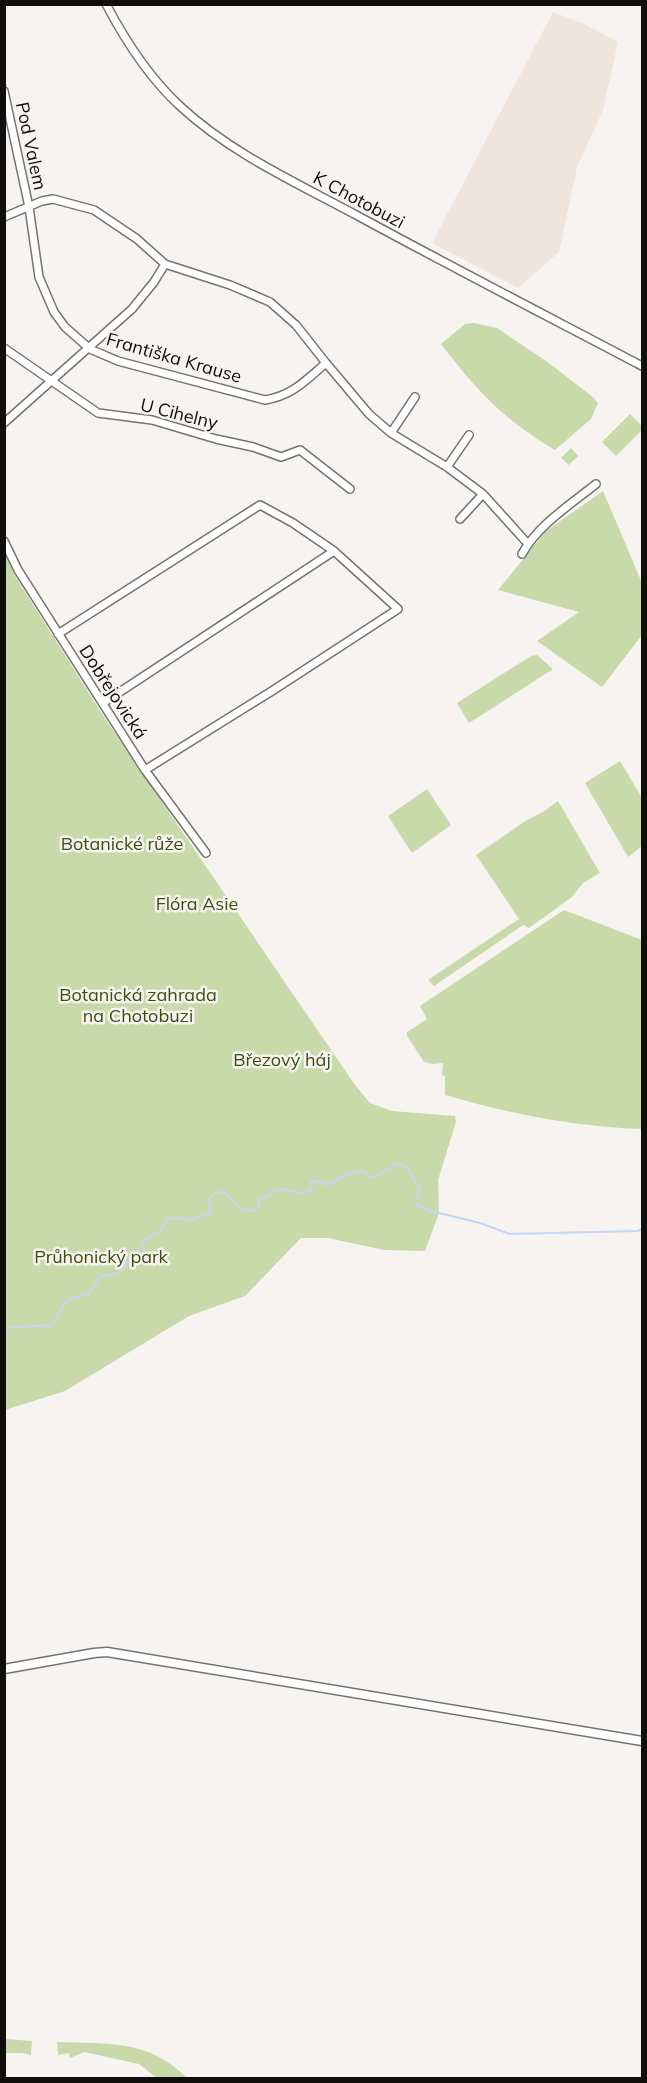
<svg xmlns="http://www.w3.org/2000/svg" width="647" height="2083" font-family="Mulish,sans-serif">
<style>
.built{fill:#eee6dd}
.green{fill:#c8daaa}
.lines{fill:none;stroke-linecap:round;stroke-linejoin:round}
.stream{stroke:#c5d5f6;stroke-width:2}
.minor-casing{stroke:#757370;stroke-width:10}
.tertiary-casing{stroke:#757370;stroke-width:11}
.minor{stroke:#fff;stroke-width:7}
.tertiary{stroke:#fff;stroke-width:8}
.labels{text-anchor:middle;stroke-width:5;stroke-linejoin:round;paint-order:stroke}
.street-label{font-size:18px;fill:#0f0e0d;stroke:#f6f3f0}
.park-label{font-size:18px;fill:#3c4e0d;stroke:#f6f3f0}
</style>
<rect width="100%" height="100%" fill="#f6f3f0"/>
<!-- built -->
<path class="built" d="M553 12 584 24 618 42 603 110 577 167 559 252 518 288 432 243Z"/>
<!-- green -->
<path class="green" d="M474 323 497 328 546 361 593 397 598 403 591 419 555 450C504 420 476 390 441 344L465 324Z
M630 414 642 426V430L616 456 602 442Z
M571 448 578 456 569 465 561 458Z
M603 491 642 583V635L602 687 537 641 579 612 498 590 546 531Z
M5 552 15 576 106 720 355 1085 370 1103 392 1111 455 1116 456 1122 438 1180 439 1213 425 1251 384 1250 328 1238H301L245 1296 189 1316 65 1391 5 1410Z
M537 655 553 669 469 723 457 703 531 656Z
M620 761 642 798V846L628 857 585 783Z
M427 789 451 825 412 853 388 816Z
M558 801 600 873 583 883 572 897 529 928 523 925 434 986 428 980 519 919 476 855 527 820 543 812Z
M564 910 642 940V1129C575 1127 510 1114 445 1095V1076L442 1075 443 1063 433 1064 424 1062 407 1036V1032L427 1019 420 1006Z
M5 2039 32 2041 31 2055 22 2053H5Z
M57 2042C109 2044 148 2039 187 2078H157L139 2064 84 2052 70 2058 69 2053 58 2055Z"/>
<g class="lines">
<!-- stream -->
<path class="stream" d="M4 1328 52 1325 64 1304 68 1300 88 1294 102 1276 117 1274 147 1239 161 1230 167 1220 174 1218 192 1220 210 1212 211 1208 208 1201C212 1194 217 1191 225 1192 234 1202 239 1212 254 1210L258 1207 260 1199 281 1189C292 1191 300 1195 311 1190L312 1185 310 1183 312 1180 328 1185 348 1174 363 1171 370 1177C389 1176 399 1147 413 1178 416 1182 419 1185 420 1191 416 1197 414 1198 417 1205L431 1211 480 1223 510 1234 638 1231 642 1229"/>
<!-- minor casing -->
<g class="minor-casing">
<path id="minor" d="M106 4C126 42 149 78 181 107 232 154 297 183 358 216 452 267 547 316 642 366
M4 91 29 207 39 277 54 312 65 327 90 349 118 361 265 400C292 396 306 380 326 363
M4 217 42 201 53 199 94 210 137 239 165 264 230 285 270 302 296 325 326 363 369 414 391 433 447 467 483 494 528 544
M4 348 98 413 152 420 216 439 253 447 281 457 300 450 350 489
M4 423 132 309 154 282 165 264
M391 433 415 397
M447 467 469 435
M460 519 483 494
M4 541 18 570 145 770 206 853
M522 554C538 525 570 505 596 484
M58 634 260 505 293 523 334 551 398 609 272 691 145 770
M103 703 334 551"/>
</g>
<!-- tertiary casing -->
<g class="tertiary-casing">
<path id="tertiary" d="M4 1669 94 1653 107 1652 642 1741"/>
</g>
<!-- minor -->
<use href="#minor" class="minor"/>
<!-- tertiary -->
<use href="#tertiary" class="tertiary"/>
</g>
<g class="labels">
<!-- street labels -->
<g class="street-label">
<text transform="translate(31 146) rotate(78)" y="6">Pod Valem</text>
<text transform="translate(359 200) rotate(28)" y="6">K Chotobuzi</text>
<text transform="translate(174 358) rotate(16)" y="6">Františka Krause</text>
<text transform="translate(179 414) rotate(14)" y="6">U Cihelny</text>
<text transform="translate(113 692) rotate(57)" y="6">Dobřejovická</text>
</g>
<!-- park labels -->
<g class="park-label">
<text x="122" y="850">Botanické růže</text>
<text x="197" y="910">Flóra Asie</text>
<text x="138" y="1001">Botanická zahrada<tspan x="138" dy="21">na Chotobuzi</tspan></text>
<text x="282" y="1066">Březový háj</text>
<text x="101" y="1263">Průhonický park</text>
</g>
</g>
<!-- border -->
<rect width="647" height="2083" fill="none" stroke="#0f0e0d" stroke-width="12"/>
</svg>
